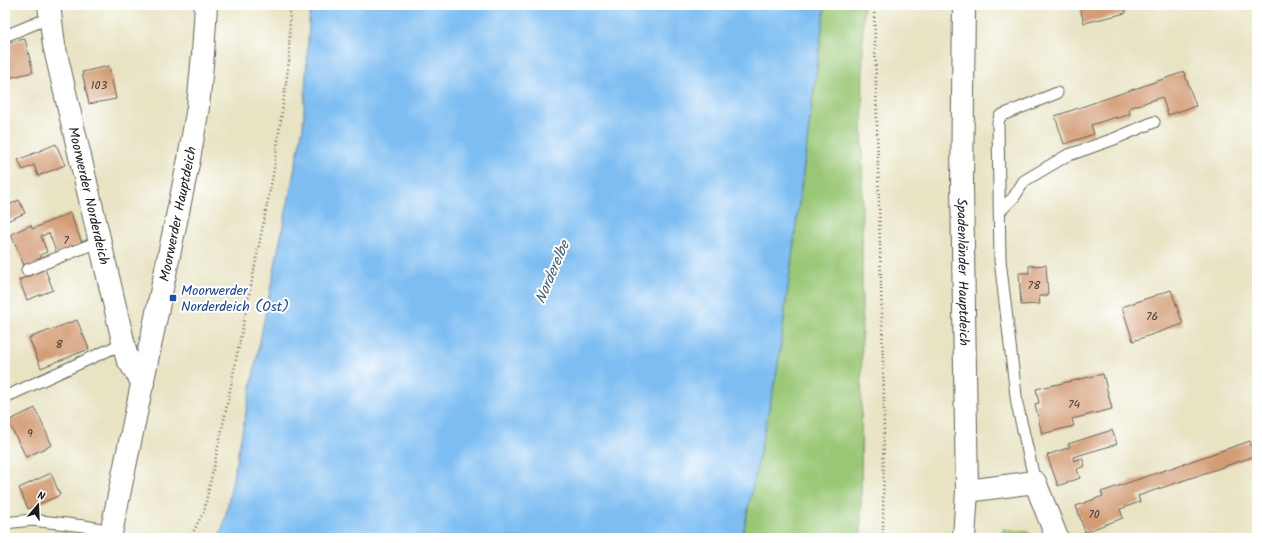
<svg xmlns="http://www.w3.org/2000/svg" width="1262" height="543" font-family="Kalam,sans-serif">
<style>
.green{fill:#99c775;stroke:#5a7248}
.water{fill:#7dbdf2;stroke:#4c6c87}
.building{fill:#d39c75}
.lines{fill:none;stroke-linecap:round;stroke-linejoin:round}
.service-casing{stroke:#636256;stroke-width:13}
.minor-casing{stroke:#636256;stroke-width:24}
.tertiary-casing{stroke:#636256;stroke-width:24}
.path{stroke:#636256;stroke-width:2.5;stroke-dasharray:1 3;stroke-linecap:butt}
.service{stroke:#fff;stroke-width:11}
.minor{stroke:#fff;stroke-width:22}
.tertiary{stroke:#fff;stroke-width:22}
.transit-dot{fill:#1a4fb4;stroke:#fff;stroke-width:1.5}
.labels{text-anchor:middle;stroke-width:4;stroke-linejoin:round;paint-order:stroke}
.number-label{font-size:12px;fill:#4a3c32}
.street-label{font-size:14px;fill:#1c1c1c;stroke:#fff}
.transit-label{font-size:14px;fill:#164399;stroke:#fff;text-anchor:start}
.water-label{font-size:15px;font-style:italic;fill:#435c72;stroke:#fff}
</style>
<rect width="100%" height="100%" fill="#fff"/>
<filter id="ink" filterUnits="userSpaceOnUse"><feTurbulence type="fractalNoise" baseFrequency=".025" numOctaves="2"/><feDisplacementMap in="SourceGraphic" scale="8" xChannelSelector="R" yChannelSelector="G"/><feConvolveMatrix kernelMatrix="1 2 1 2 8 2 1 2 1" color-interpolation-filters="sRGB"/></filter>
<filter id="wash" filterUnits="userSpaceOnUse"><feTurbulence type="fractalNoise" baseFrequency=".012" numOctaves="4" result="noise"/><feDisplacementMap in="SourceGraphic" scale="16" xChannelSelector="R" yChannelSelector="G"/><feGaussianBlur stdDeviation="0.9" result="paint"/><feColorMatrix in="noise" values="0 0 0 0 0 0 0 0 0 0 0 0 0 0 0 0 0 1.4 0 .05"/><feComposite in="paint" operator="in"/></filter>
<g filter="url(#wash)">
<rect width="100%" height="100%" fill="#e8e3c3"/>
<!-- green -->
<path class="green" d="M825 5H863L861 538H742L777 371Z
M1003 529 1028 532 1032 538H1002Z"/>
<!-- water -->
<path class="water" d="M310 5H825L777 371 742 538H218L224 524 264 320 303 127Z"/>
<g id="blocks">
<!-- building -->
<path class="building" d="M1079 5H1124L1126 13 1084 23Z
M25 39 33 72 5 79V64H6L5 43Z
M109 66 116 99 89 104 82 72Z
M1184 72 1196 106 1168 115 1162 97 1129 108 1130 114 1116 119V117L1091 125 1094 134 1064 144 1055 116Z
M56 144 65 165 38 176 34 165 23 170 18 160Z
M19 200 25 213 5 222V207Z
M70 213 82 243 57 254 49 233 41 236 47 252 40 255 42 261 25 268 11 234 31 225 32 229Z
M1046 265 1048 296H1039L1040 304 1021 305 1019 273H1029V266Z
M45 269 53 290 27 300 19 280Z
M1171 290 1183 324 1133 341 1122 307Z
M77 320 89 349 41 368 29 338Z
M1103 374 1112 409 1072 419 1074 426 1042 434 1035 404 1039 403 1036 389Z
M35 408 52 445 26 457 8 421Z
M1112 430 1117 444 1073 457 1074 461 1082 458 1085 466 1077 469 1080 478 1058 486 1047 455 1070 447 1068 444Z
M1250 441 1255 456 1138 496 1140 502 1120 509 1123 518 1085 532 1076 506 1103 496 1101 492Z
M51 473 60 495 28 509 19 488Z"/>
</g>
</g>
<g filter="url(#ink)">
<use href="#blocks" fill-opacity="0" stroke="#636256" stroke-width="1"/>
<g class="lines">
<!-- service casing -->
<g class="service-casing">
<path id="service" d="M5 36 51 17
M999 212 1014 197 1024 181 1066 156 1114 139 1154 122
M27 270 100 241
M5 397 124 343
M1035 482 1017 404 1000 260 998 123 1000 116 1057 93
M5 523 32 520 84 526 112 531"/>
</g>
<!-- minor casing -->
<g class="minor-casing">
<g id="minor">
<path id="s1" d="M49 5 54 45 127 358 143 383"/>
<path d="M967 491 1035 482 1057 538"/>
<path id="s2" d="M110 538 189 159 198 107 203 54 206 5"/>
</g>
</g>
<!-- tertiary casing -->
<g class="tertiary-casing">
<g id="tertiary">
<path id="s3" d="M964 5 962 186 967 491 964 538"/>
</g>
</g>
<!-- path -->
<path class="path" d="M874 5 884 404 883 538
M190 538 204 511 225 415 273 175 289 61 290 5"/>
<!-- service -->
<use href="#service" class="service"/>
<!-- minor -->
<use href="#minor" class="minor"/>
<!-- tertiary -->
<use href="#tertiary" class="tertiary"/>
</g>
</g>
<!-- markers -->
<rect class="transit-dot" x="169" y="294" width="8" height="8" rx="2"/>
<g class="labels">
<!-- number labels -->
<g class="number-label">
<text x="99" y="89">103</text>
<text x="66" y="244">7</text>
<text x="1034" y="289">78</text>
<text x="1152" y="320">76</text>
<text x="59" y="348">8</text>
<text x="1074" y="408">74</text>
<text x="30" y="437">9</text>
<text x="1094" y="518">70</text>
</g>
<!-- street labels -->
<g class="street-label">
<text dy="5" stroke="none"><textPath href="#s1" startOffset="195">Moorwerder Norderdeich</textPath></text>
<text dy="5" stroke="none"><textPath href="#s2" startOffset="331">Moorwerder Hauptdeich</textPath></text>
<text dy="5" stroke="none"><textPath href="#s3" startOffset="267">Spadenländer Hauptdeich</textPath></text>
</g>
<!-- transit labels -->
<g class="transit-label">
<text x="181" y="295">Moorwerder<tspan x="181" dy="16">Norderdeich (Ost)</tspan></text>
</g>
<!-- water labels -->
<g class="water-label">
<text transform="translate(552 272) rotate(-67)" y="5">Norderelbe</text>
</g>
</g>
<!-- margin -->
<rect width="1262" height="543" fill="none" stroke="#fff" stroke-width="20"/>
<!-- north arrow -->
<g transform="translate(38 505) rotate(19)" stroke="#ffffff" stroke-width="3" paint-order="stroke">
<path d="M0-3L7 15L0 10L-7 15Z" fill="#1c1c1c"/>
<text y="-6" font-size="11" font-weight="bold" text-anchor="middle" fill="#1c1c1c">N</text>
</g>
</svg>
